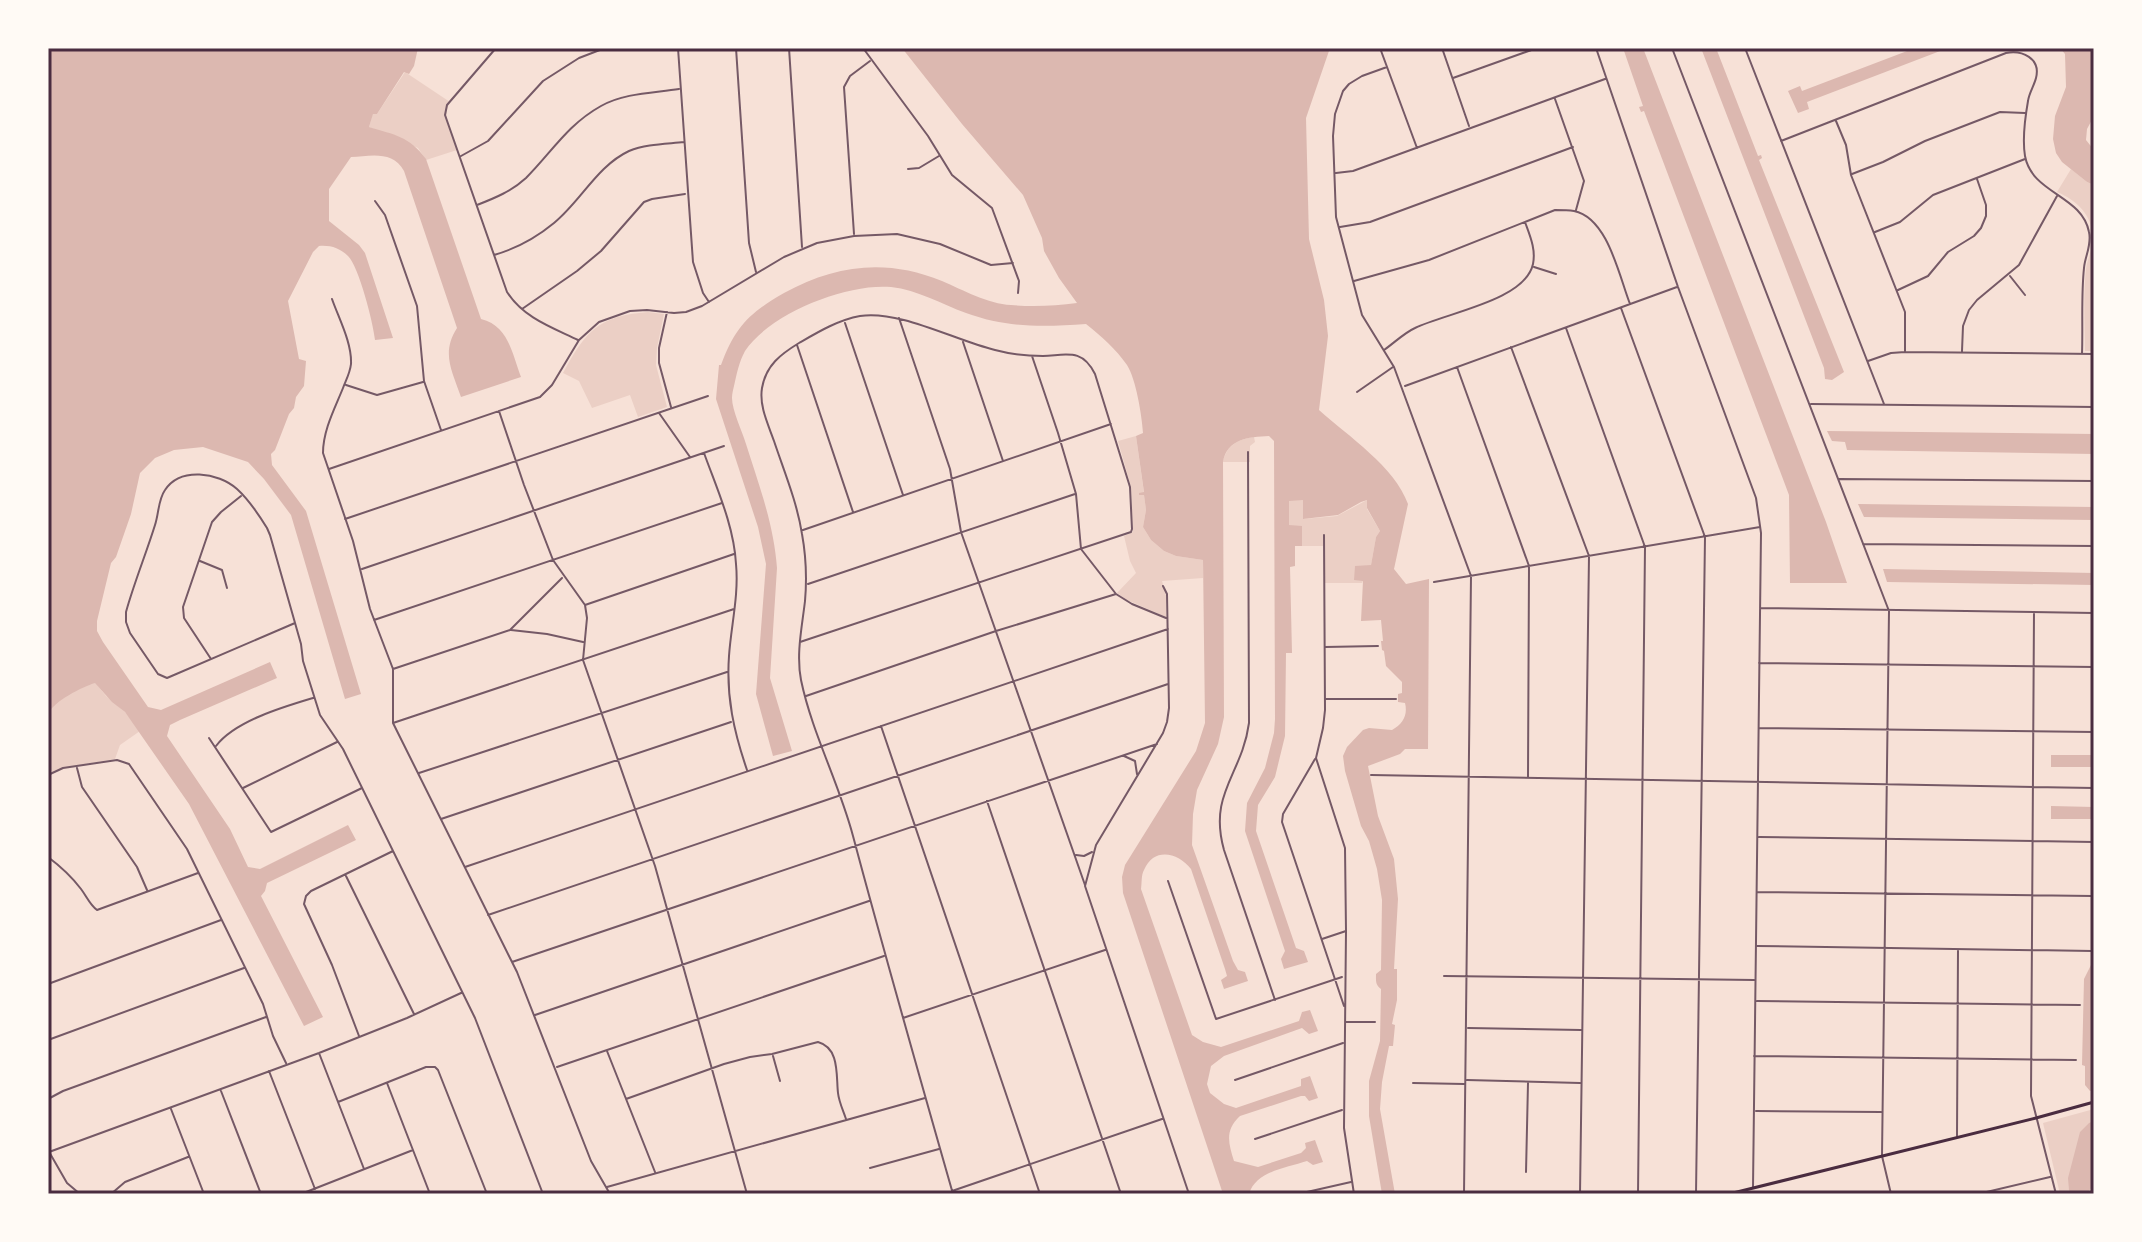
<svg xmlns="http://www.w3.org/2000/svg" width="2142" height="1242" font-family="Helvetica,sans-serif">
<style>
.green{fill:#ebcfc5}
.water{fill:#dcb8b0}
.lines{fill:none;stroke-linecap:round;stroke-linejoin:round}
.minor{stroke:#755966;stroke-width:2}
.primary{stroke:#4a2c40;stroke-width:3}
.neatline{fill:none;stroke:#4a2c40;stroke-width:3}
</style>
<rect width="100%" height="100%" fill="#f7e1d7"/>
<!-- green -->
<path class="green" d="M405 72 450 102C441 117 452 134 457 150L426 160 418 148 369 127 373 113 377 114Z
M2071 169 2087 182 2094 185V351H2085C2085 324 2083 296 2086 269 2087 261 2091 253 2092 245 2096 219 2079 201 2057 192Z
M648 312 664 314 657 348 656 365 667 407 638 417 630 395 592 408 579 381 563 373C586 331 598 316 648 312Z
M1136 436 1144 493H1140L1144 495 1146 510 1143 527 1151 540 1164 551 1176 556 1203 560V578L1162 581 1166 595V617L1127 600 1117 593 1136 573 1130 561 1124 536 1133 532 1131 487 1118 441Z
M1254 437 1255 442 1250 446V462H1223C1226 446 1238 439 1254 437Z
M1289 500H1303L1304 519 1337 516 1367 500V509L1380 531 1376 537 1371 565 1362 583H1324L1323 546H1302V526H1288Z
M94 681 106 696 125 712 140 731 120 745 115 759 62 768 52 772 48 768V704Z
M2094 1109V1194H2060L2043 1123Z"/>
<!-- water -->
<path class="water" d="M48 48H418L414 66 409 74 404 72 377 114H373L369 127C395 135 409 136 426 159L481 319C509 326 512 354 521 377L461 397C452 371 441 353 457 328L404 171C393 150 370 156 351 157L329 189V221L359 245 365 253 393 338 375 340C373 322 359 267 348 256 340 248 330 245 319 246L313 252 288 301 299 359 306 361 304 386 296 397 294 408 289 414 275 450 271 454 272 465 306 511 361 694 345 699 291 515 264 479 248 462 203 447 174 450 155 458 140 473 131 514 116 557 111 563 97 621V631L103 642 148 707 161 710 270 662 277 678 180 720 170 725 167 736 230 829 248 867 260 869 348 825 356 840 267 883 265 891 261 896 323 1017 304 1026 189 804 125 712 112 702 95 683C82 687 54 701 48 714Z
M902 48H1330L1306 118 1309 239 1324 300 1328 336 1319 410C1348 436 1395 467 1408 504L1394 569 1406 584 1429 579 1428 749H1405L1400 754 1368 766 1378 816 1394 859 1398 899 1394 969H1397V1000L1392 1024 1395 1025 1393 1046H1389L1382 1082 1380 1109 1395 1194H1382L1369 1116V1081L1380 1041 1381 989C1375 985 1376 980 1376 974L1381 970 1382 900 1377 869 1369 841 1361 826 1345 771 1343 756 1347 747 1363 730 1369 728 1392 730C1403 724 1408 715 1405 703L1398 702V694L1402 693V682L1386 666 1384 651 1382 650 1381 641H1383L1381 620 1361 621 1363 581 1354 580 1355 566 1371 565 1376 537 1380 531 1367 508V500L1361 502 1338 515 1303 519V500L1289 501V525L1302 526V546H1295V566L1290 567 1292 653H1286L1285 736 1275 777 1258 805 1256 831 1296 948 1304 951 1308 962 1284 969 1281 959 1285 951 1245 831 1247 803 1265 768 1274 733 1275 719 1274 441 1269 436C1248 437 1227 439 1223 462L1224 717 1218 744 1197 790 1193 814 1192 845 1233 961 1238 970 1245 972 1248 981 1224 989 1221 980 1227 976 1225 969 1191 869C1179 853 1154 846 1144 870 1141 875 1142 883 1141 889L1192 1035 1203 1042 1221 1047 1299 1021 1302 1012 1310 1010 1318 1031 1309 1034 1302 1028 1224 1056 1211 1066 1207 1084 1210 1093 1224 1104 1236 1108 1301 1086V1079L1310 1076 1318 1098 1309 1101 1305 1096H1301L1240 1116C1225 1130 1228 1142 1234 1161L1258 1167 1301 1153 1306 1148 1305 1143 1315 1140 1323 1162 1313 1165 1307 1161C1286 1168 1256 1171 1249 1194H1223L1123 893 1122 877 1125 865 1196 751 1205 723 1203 560 1176 556 1164 551 1151 540 1143 527 1146 510 1144 495H1139V493L1144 492 1136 436 1143 433C1142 416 1136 379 1127 365 1116 349 1101 336 1086 324 1043 327 1007 328 966 313 941 304 918 290 891 287 847 283 770 313 745 351 739 362 737 373 734 386 733 390 732 394 732 398 732 410 742 431 746 444 759 485 774 525 777 568L770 678 792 751 773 756 756 694 766 564 758 527 716 399 719 365H721C735 327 749 313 784 293 835 265 886 258 942 281 963 290 988 304 1011 305 1032 307 1055 306 1077 303L1059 278 1044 251 1042 238 1023 195 962 124Z
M1623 48H1643L1826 522 1847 583H1790L1789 495 1644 111 1641 112 1639 107 1643 106Z
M1701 48H1716L1758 156 1761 155 1762 158 1759 160 1844 372 1832 380 1825 379 1824 368Z
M1915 48H1948L1807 102 1809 109 1798 113 1788 91 1800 86 1802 91Z
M2060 48H2094V116L2087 129 2086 140 2094 150V185L2087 182 2062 162 2056 153 2053 139 2055 116 2066 87 2065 54Z
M1827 431 2094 434V454L1847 450 1845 442 1832 441Z
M1858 504 2094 507V520L1864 517Z
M1883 569 2094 573V585L1887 582Z
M2051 755H2094V767H2051Z
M2051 806 2094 807V819H2051Z
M2094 959V1090L2090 1091 2085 1085V1066L2082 1065 2084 979Z
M2094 1121V1185L2086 1194H2072L2069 1190 2068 1178 2080 1132 2089 1123Z"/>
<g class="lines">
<!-- minor -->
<path class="minor" d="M496 48 447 105 445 115 507 292C524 318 551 327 578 340
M678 48 693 262 703 293 709 302
M736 48 749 243 756 272
M789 48 802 247
M863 48 928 136 952 175 992 208 1019 281 1018 293
M1380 48 1417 148
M1442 48 1469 126
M1596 48 1678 287 1756 498 1761 533 1753 1187
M1672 48 1889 611 1882 1156 1891 1194
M1745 48 1884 404
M1788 48H1822
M1387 67 1362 76 1349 84 1343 91 1335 114 1333 136 1336 217 1362 315 1394 367 1471 576 1464 1194
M1453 78 1537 48
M1555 99 1584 181 1576 210
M1836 121 1846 145 1851 175 1905 312V352
M1781 141 2006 53C2022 50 2041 58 2036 78 2034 86 2029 93 2028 101 2025 118 2022 138 2025 156 2032 194 2082 195 2089 232 2092 245 2085 256 2084 268 2081 296 2083 326 2082 354
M461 156 488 141 543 81 579 58 605 48
M908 169 919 168 939 156
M1336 173 1353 171 1605 79
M1852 174 1883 162 1925 141 2000 112 2025 113
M375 201 385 215 417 306 424 381 441 430
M477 205C495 198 512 191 526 178 552 152 567 125 601 106 624 93 653 93 679 89
M1340 227 1370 222 1573 147
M1875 232 1900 222 1933 195 2025 159
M854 234 844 87 850 76 870 61
M494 255C515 249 537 237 554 223 581 201 597 166 629 151 646 144 666 144 684 142
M1534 267 1556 274
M2010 276 2025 295
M1354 281 1429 260 1555 210C1561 210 1568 210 1574 211 1608 218 1619 276 1630 304
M1898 290 1928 276 1948 252 1974 236 1981 228 1986 216V205L1977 179
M332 299C339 319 352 343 351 364 350 373 346 380 343 388 335 408 323 430 323 453L353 541 370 609 393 669V723L517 972 591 1161 610 1194
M1621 308 1705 537 1696 1194
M522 309 577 271 601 251 644 202 652 199 685 194
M667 312 659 348V363L671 407
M899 318 950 469 961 532 1085 885
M845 323 903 495
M1566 328 1645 547 1638 1194
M963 342 1003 461
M797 345 853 512
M1511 347 1589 556 1580 1194
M1384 350C1394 343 1404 333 1415 328 1445 313 1525 301 1533 264 1536 249 1530 236 1525 222
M1962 351 1963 326 1969 310 1977 300 2019 265 2057 196
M1032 356 1058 433 1076 494 1081 549 1116 594 1132 604 1166 618
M1868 361 1891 353 1905 352 2094 354
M1457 367 1529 566 1528 777
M346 385 377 395 423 382
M1405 386 1677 287
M1357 392 1393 367
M1811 404 2094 407
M499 411 524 485 553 560 585 605 587 618 583 660 655 866 747 1194
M659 413 690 457
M1248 452 1249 723C1242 775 1208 793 1224 850L1275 1000
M704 453C717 489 734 526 736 564 739 595 731 626 729 656 726 697 734 732 747 770
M329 469 540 397 552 385 579 340 599 322 630 311 647 310 674 313 686 312 702 306 784 257 817 243 854 236 897 234 940 244 991 265 1013 263
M1839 479 2094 481
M345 519 708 396
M803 530 1111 424
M1324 535 1325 710 1323 728 1316 758 1345 848 1346 931 1344 1128 1354 1194
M1863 544 2094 546
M200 561 222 570 227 588
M362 569 724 446
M1434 582 1760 527
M808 584 1075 494
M1163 586 1167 594 1169 708 1167 722 1163 733 1096 845 1085 886 1189 1194
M585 605 734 554
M1760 608 2094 613
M2034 612 2031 1096 2056 1194
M374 620 722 503
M295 623 167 678 158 674 130 633 126 622V612C134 583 146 554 155 525 159 513 158 500 165 490 180 467 218 472 237 489 248 499 259 515 267 528L270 535 301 644 303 661 320 715 343 749 475 1018 543 1194
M511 630 547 634 583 642
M800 642 1131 532 1132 529 1130 487 1095 374C1082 348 1067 355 1043 356 1028 356 1010 354 995 350 954 340 900 310 860 316 838 320 818 332 799 343 781 354 766 365 762 388 759 406 768 424 774 441 784 471 797 502 802 534 806 556 807 578 805 601 802 627 796 654 801 680 812 733 839 783 853 836 885 956 919 1075 953 1194
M1325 647 1378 646
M211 659 184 618 183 607 212 522 221 512 241 496
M1759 663 2094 667
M393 669 510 630 562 578
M806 696 996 631 1116 594
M1325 699H1396
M393 723 734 609
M881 726 1040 1194
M1759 728 2094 732
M209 738 271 832 362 788
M216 746C235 721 283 707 313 698
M1124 756 1135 761 1137 774
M1315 759 1283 814 1282 822 1344 1006
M77 768 82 787 137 867 147 890
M419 773 727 672
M48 775 63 768 117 760 129 764 187 849 263 1004 273 1036 286 1063
M1371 775 2094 788
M243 788 337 742
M987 801 1121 1194
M441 819 731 722
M1759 837 2094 842
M1076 855 1084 856 1092 852
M48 857C60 866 72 877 81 889 87 897 90 905 97 910L198 873
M465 867 1168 629
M346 876 414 1014
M1168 881 1216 1019 1342 977
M1757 892 2092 896
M488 915 1168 684
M1322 939 1346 931
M1757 946 2092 951
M512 962 1157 744
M1444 976 1754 980
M48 984 221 920
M1757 1001 2080 1005
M535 1015 869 901
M903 1018 1105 950
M1346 1022H1375
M1468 1028 1581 1030
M359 1036 332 965 304 904 306 896 311 891 393 851
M48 1040 244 968
M607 1051 655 1172
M319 1053 364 1169
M773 1056 780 1081
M1754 1056 2076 1060
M557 1067 884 956
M269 1071 315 1189
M1235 1080 1343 1043
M1467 1080 1580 1083
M387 1083 430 1194
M1413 1083 1464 1084
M221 1091 261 1194
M48 1099 63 1091 266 1017
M626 1099 724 1064 750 1057 772 1054 818 1042C840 1048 836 1076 838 1093 839 1102 843 1110 846 1119
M338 1102 426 1067H435L438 1070 487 1194
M171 1109 204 1194
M1756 1111 1881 1112
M1957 1136 1958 950
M1255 1139 1342 1110
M48 1150 67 1183 80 1194
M49 1152 319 1053 407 1018 461 993
M870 1168 939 1149
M1526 1172 1528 1083
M607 1187 925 1098
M952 1191 1162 1119
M111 1194 125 1182 188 1157
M301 1194 413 1150
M1298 1194 1351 1182
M1978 1194 2050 1177"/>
<!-- primary -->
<path class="primary" d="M1729 1194 2036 1118 2094 1102"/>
</g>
<!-- border -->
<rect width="2142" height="1242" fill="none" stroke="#fffaf5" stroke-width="100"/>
<rect x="50" y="50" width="2042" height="1142" class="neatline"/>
</svg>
